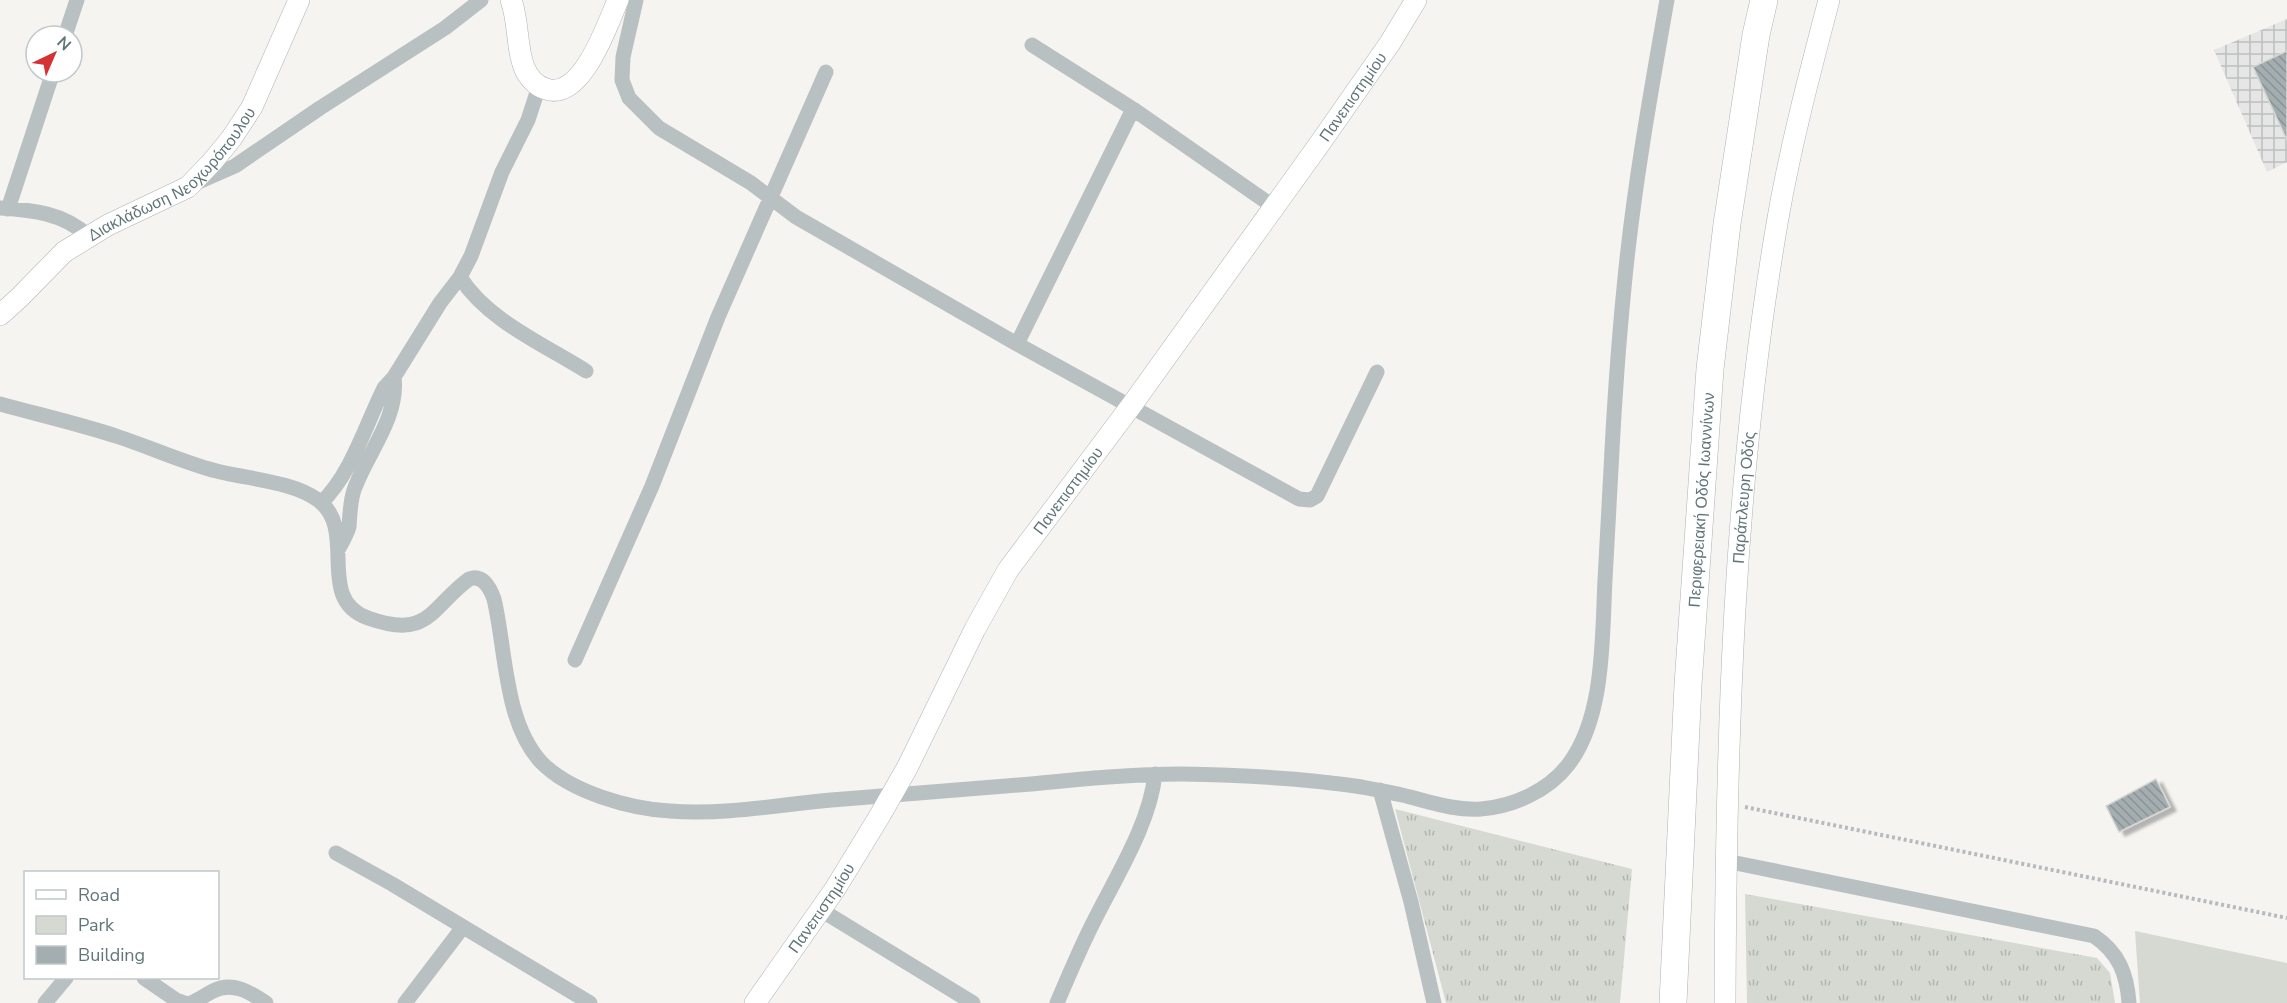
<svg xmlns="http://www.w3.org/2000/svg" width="2287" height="1003" font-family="'Nunito Sans',sans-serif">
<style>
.industrial{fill:url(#industrial-grid)}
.grass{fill:url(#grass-tufts)}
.park{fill:#d6d9d1}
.building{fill:url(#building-back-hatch);stroke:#d6d6d4;stroke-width:1.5;filter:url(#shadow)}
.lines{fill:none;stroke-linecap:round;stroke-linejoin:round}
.secondary-casing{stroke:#acb4b6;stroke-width:22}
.highway-casing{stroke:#adb3b5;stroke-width:28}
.path{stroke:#b6babb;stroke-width:4;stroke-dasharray:3 3;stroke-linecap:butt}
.street{stroke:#b9c0c1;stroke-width:15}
.secondary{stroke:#fff;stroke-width:21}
.highway{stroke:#fff;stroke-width:27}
.labels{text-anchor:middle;stroke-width:6;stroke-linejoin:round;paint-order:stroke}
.street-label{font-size:16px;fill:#62767a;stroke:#fff}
</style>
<defs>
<pattern id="industrial-grid" width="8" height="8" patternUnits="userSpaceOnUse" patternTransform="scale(1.5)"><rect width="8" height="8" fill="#e5e6e5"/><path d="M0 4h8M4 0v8" fill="none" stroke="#bdbfbf"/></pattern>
<pattern id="grass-tufts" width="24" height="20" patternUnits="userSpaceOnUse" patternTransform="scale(1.5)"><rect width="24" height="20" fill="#d6d9d1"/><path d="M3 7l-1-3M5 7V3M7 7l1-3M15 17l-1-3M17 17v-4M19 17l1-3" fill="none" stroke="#b1b5af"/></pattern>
<pattern id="building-back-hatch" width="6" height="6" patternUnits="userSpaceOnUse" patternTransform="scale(1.5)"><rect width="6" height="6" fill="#a4aeb0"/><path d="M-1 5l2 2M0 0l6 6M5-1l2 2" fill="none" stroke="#899294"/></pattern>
<filter id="shadow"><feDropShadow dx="6" dy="4" stdDeviation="1.5" flood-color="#0004"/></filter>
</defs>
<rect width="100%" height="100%" fill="#f5f4f1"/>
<!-- industrial -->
<path class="industrial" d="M2287 19V162L2267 172 2214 50Z"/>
<!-- grass -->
<path class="grass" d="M1395 809 1632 869 1620 1003H1446Z
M1745 894 2097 958 2110 973 2115 1003H1747Z"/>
<!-- park -->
<path class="park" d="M2135 931 2287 963V1003H2140Z"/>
<!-- building -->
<path class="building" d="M2287 51V140L2253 67Z
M2156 779 2170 807 2119 832 2106 806Z"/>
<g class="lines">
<!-- secondary casing -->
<g class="secondary-casing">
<g id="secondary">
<path d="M511 0C519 22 516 46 524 67 528 77 536 86 546 89 582 101 607 25 618 0"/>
<path id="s1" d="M0 315 19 298 64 252 108 225 188 187 212 162 231 139 252 107 299 0"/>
<path id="s2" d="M755 1003 835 889 879 817 907 768 975 629 1008 570 1131 406 1318 146 1390 43 1416 0"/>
<path id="s3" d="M1725 1003C1726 740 1733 477 1778 218 1791 144 1810 72 1829 0"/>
</g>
</g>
<!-- highway casing -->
<g class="highway-casing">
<g id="highway">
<path id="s4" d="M1673 1003 1688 685 1710 369 1727 224 1756 35 1764 0"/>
</g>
</g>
<!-- path -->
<path class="path" d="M1745 807 2287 918"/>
<!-- street -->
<path class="street" d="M636 0 623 57 622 80 629 98 659 128 751 183 796 217 1017 344 1299 499 1310 500 1317 496 1377 372
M65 36 77 0
M1032 45 1133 109 1274 207
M194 184 235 166 320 108 445 28 481 0
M0 208C32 210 64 213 88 236
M8 209 53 72
M460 277C487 320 543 344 586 371
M1017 344 1133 109
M0 404C40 415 80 424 119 437 149 447 178 460 209 469 242 479 291 480 318 500 359 530 314 599 368 618 429 640 430 608 469 579 483 574 490 588 494 599 506 649 504 722 541 762 570 792 630 809 670 811 724 815 778 805 831 800 898 795 965 789 1031 784 1082 779 1132 774 1182 774 1242 775 1303 778 1362 787 1376 790 1389 792 1402 795 1428 801 1454 811 1481 809 1514 806 1548 791 1568 765 1605 717 1602 637 1605 580 1607 543 1609 506 1611 469 1614 409 1618 349 1624 288 1633 192 1650 96 1667 0
M321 503C351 475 366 424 384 388L394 377 440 303 460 277 471 256 502 172 528 120 539 86
M339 548C343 541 347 534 349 527 350 514 350 502 354 490 367 453 399 418 394 377
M575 660 652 486 718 317 826 72
M1380 790 1411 902 1434 1003
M336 853 392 884 590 1003
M1726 861 2094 936C2119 953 2127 974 2129 1003
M821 910 973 1003
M144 978 176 1000 185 1003
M45 1003 66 978
M191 1003C199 1000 205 995 213 991 232 981 250 992 266 1003
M405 1003 463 927
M1057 1003C1069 975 1081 946 1095 919 1117 875 1150 823 1155 774"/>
<!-- secondary -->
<use href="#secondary" class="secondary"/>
<!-- highway -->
<use href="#highway" class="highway"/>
</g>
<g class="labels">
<!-- street labels -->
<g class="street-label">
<text dy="6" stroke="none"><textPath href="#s2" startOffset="1088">Πανεπιστημίου</textPath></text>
<text dy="6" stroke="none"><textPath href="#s1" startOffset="225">Διακλάδωση Νεοχωρόπουλου</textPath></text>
<text dy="6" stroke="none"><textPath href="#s2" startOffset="602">Πανεπιστημίου</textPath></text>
<text dy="6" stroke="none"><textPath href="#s3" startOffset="506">Παράπλευρη Οδός</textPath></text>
<text dy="6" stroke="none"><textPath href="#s4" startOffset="504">Περιφερειακή Οδός Ιωαννίνων</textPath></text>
<text dy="6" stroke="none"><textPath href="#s2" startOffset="116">Πανεπιστημίου</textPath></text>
</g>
</g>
<!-- legend -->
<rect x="24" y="871" width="195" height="108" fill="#ffffff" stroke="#c0c8ca" stroke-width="1.5"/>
<rect x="36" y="890" width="30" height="9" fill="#ffffff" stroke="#c0c8ca" stroke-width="1.5"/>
<text x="78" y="901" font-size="18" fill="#62767a">Road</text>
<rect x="36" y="916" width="30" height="18" fill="#d6d9d1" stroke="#c0c8ca" stroke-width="1.5"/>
<text x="78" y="931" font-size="18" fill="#62767a">Park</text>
<rect x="36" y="946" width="30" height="18" fill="#a4aeb0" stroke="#c0c8ca" stroke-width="1.5"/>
<text x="78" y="961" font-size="18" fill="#62767a">Building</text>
<!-- north arrow -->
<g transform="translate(54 54) rotate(44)"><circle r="28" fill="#ffffff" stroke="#c0c8ca" stroke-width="1.5"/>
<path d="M0-4.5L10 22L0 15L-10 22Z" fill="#d43234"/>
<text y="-9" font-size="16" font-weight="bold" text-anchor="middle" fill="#62767a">N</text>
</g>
</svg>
